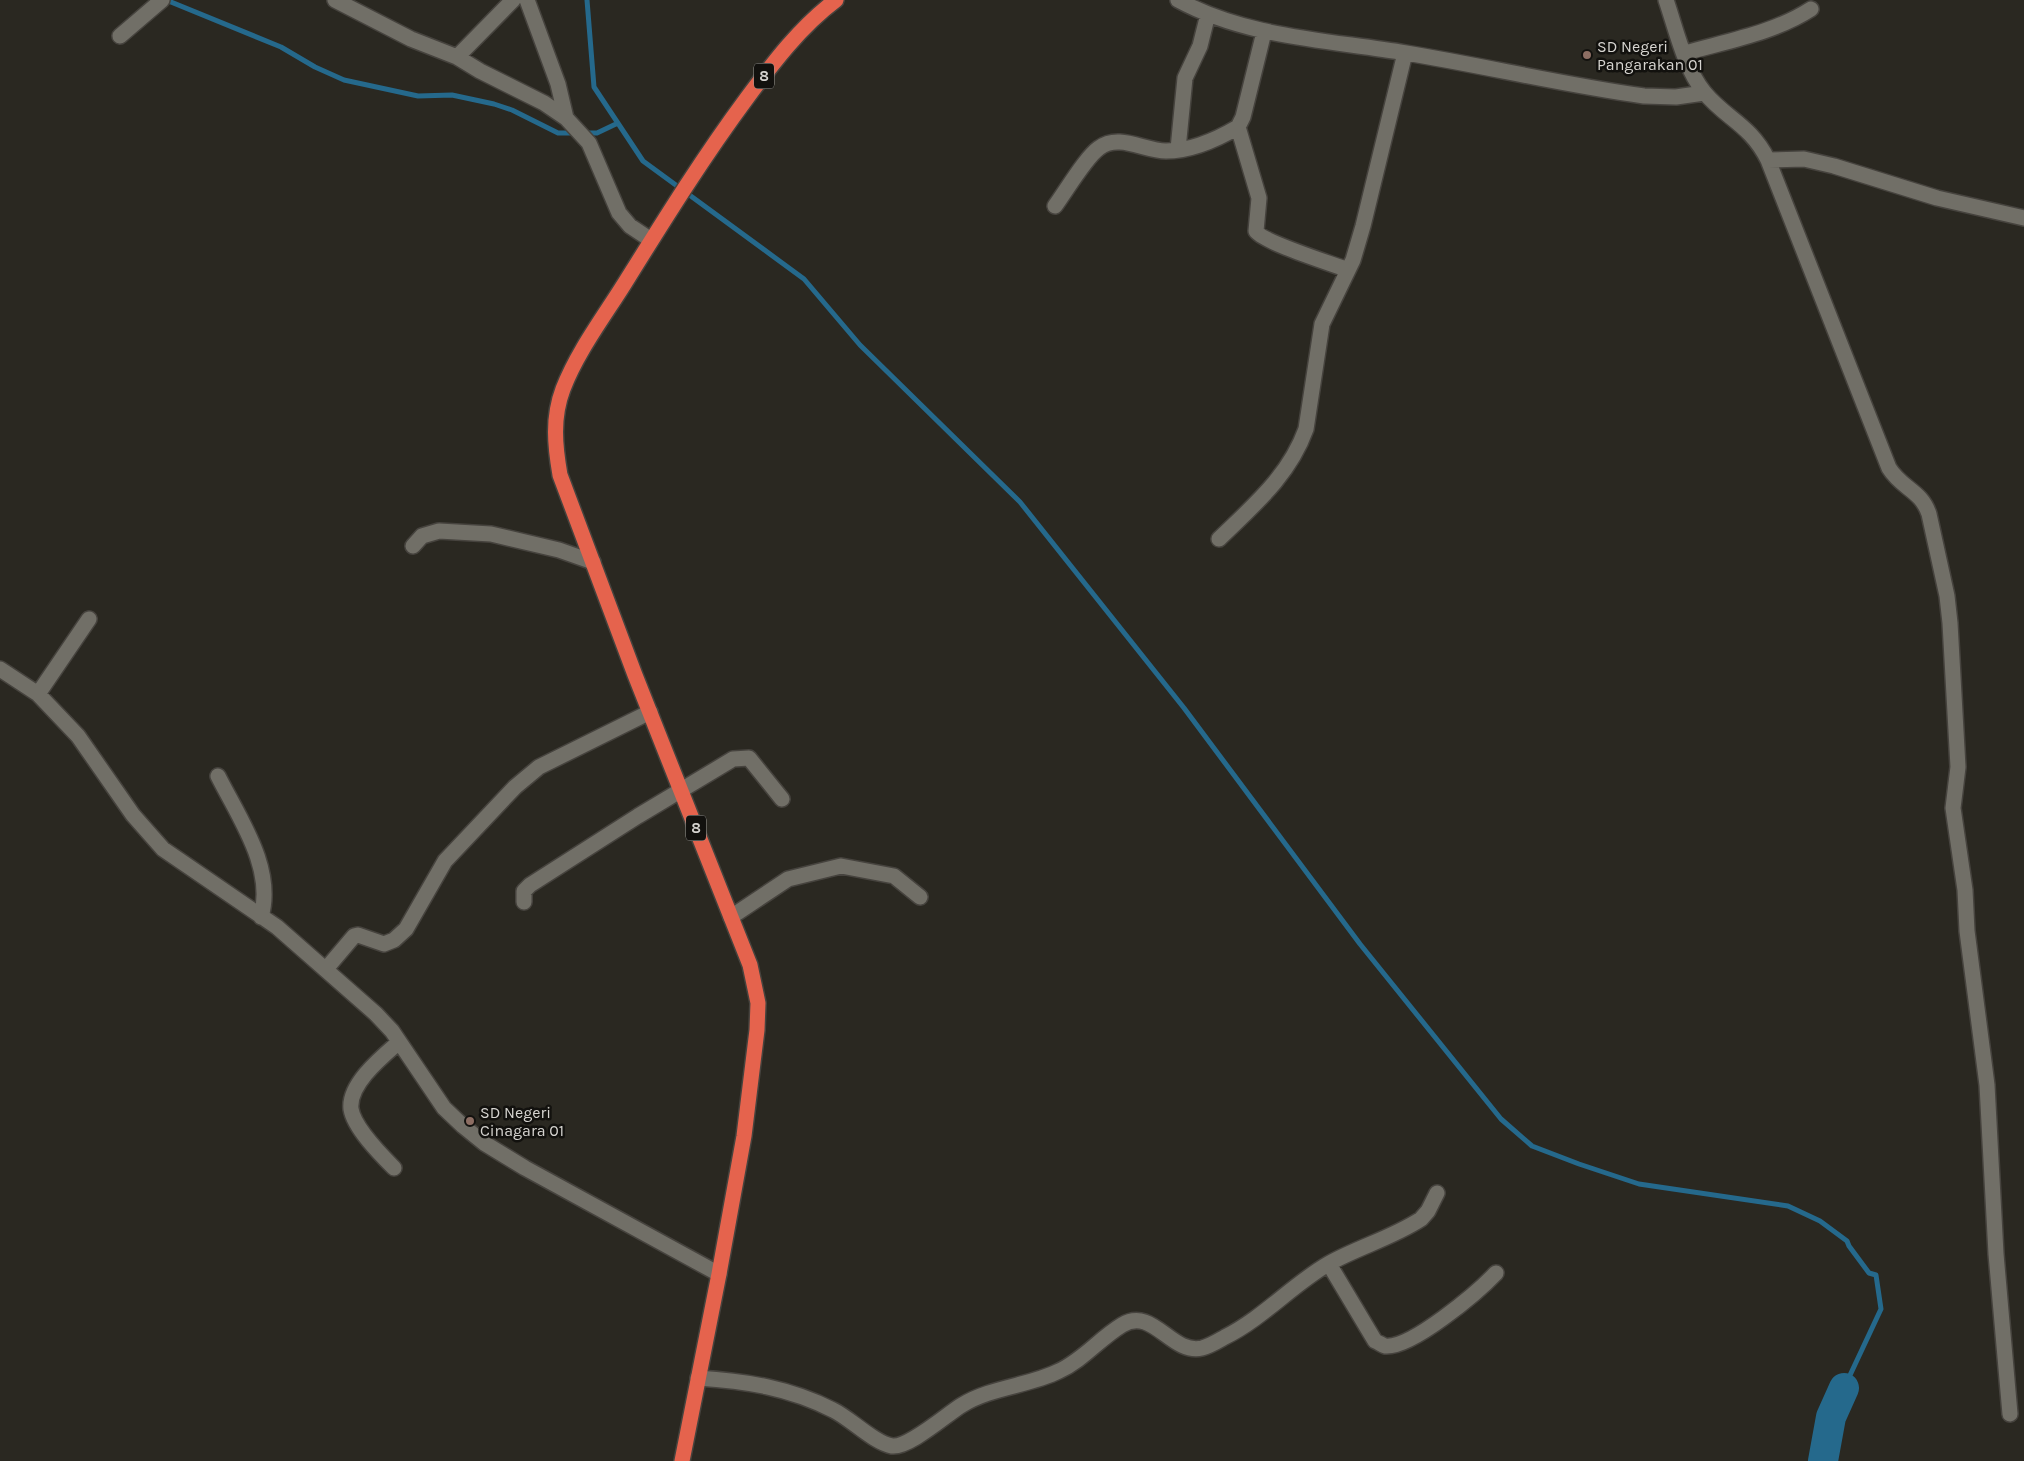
<svg xmlns="http://www.w3.org/2000/svg" width="2024" height="1461" font-family="Karla,sans-serif">
<style>
.lines{fill:none;stroke-linecap:round;stroke-linejoin:round}
.stream{stroke:#25698c;stroke-width:5}
.river{stroke:#25698c;stroke-width:30}
.minor-casing{stroke:#46433e;stroke-width:18}
.highway-casing{stroke:#46433e;stroke-width:18}
.minor{stroke:#716f67;stroke-width:15}
.highway{stroke:#e5634d;stroke-width:15}
.education-dot{fill:#8d6e63;stroke:#12110e;stroke-width:2}
.labels{text-anchor:middle;stroke-width:5;stroke-linejoin:round;paint-order:stroke}
.shield{fill:#12110e;stroke:#9b9a96;stroke-width:1}
.shield-label{font-size:15px;font-weight:bold;fill:#d6d4d0}
.poi-label{font-size:16px;fill:#d6d4d0;stroke:#12110e;text-anchor:start}
</style>
<rect width="100%" height="100%" fill="#2a2821"/>
<g class="lines">
<!-- stream -->
<path class="stream" d="M166 0 281 47 315 67 344 80 418 96 452 95 494 104 512 110 558 133H577
M587 0 594 87 643 161 804 279 860 345 1020 502 1184 708 1360 944 1501 1119 1532 1146 1579 1164 1639 1184 1788 1206 1820 1221 1847 1241 1849 1246 1869 1273 1876 1275 1881 1309 1844 1388
M585 133H597L618 123"/>
<!-- river -->
<path class="river" d="M1823 1461 1831 1417 1844 1388"/>
<!-- minor casing -->
<g class="minor-casing">
<path id="minor" d="M335 0 411 39 457 57 480 71 544 103 566 118 589 143 619 213 630 226 651 240
M527 0 558 84 566 118
M1178 0C1248 38 1329 40 1406 53 1485 66 1564 85 1644 96L1676 97 1704 93
M1666 0C1676 29 1684 67 1704 92 1726 119 1750 124 1768 160L1889 468C1902 489 1921 490 1929 514L1947 596 1950 623 1958 767 1953 808 1965 890 1967 931 1987 1085 1996 1254 2010 1414
M1264 32 1243 117 1238 127 1259 198 1256 231C1262 242 1333 264 1348 270
M120 36 162 0
M1685 53C1727 41 1774 33 1811 9
M457 57 513 0
M1178 149 1185 78 1200 46 1208 14
M1768 160 1804 159 1834 166 1937 198 2024 218
M1055 206C1066 191 1086 157 1099 148 1119 133 1144 151 1166 151 1192 151 1216 140 1238 127
M1219 539C1254 505 1289 476 1306 429L1322 324 1353 260 1363 226 1405 53
M413 546 422 536 439 531 491 534 559 550 593 562
M0 669 38 694 78 736 133 815 163 849 277 927 376 1014 392 1031 444 1108 463 1126 484 1143 525 1168 719 1274
M38 694 89 619
M218 776C239 818 275 868 261 917
M524 902V891L530 885 638 816 733 759 749 758 782 799
M731 917 788 879 841 866 894 876 920 897
M326 969 354 936 358 935 384 944 394 940 406 929 445 861 515 787 539 767 650 712
M394 1168C381 1155 354 1128 351 1109 348 1084 383 1056 399 1042
M1329 1264 1375 1341C1378 1342 1382 1345 1385 1346 1411 1349 1478 1292 1496 1273
M698 1378C746 1381 790 1388 833 1410 850 1418 874 1443 892 1446 909 1448 947 1414 962 1405 991 1387 1029 1386 1059 1371 1083 1360 1099 1339 1122 1325 1153 1306 1171 1355 1202 1348 1210 1346 1218 1341 1225 1337 1263 1318 1292 1285 1328 1264 1358 1247 1392 1238 1421 1219L1428 1211 1437 1193"/>
</g>
<!-- highway casing -->
<g class="highway-casing">
<path id="highway" d="M682 1461 719 1274 744 1136 757 1030 758 1003 750 965 635 675 560 475C555 446 552 418 563 389 578 350 606 314 628 278 666 217 704 156 747 98 773 63 800 27 836 0"/>
</g>
<!-- minor -->
<use href="#minor" class="minor"/>
<!-- highway -->
<use href="#highway" class="highway"/>
</g>
<!-- markers -->
<g class="education-dot">
<circle cx="1587" cy="55" r="5"/>
<circle cx="470" cy="1121" r="5"/>
</g>
<g class="labels">
<!-- shield labels -->
<g class="shield">
<rect x="754" y="63.5" width="20" height="25" rx="4"/>
<rect x="686" y="815.5" width="20" height="25" rx="4"/>
</g>
<g class="shield-label">
<text x="764" y="81">8</text>
<text x="696" y="833">8</text>
</g>
<!-- poi labels -->
<g class="poi-label">
<text x="1597" y="52">SD Negeri<tspan x="1597" dy="18">Pangarakan 01</tspan></text>
<text x="480" y="1118">SD Negeri<tspan x="480" dy="18">Cinagara 01</tspan></text>
</g>
</g>
</svg>
